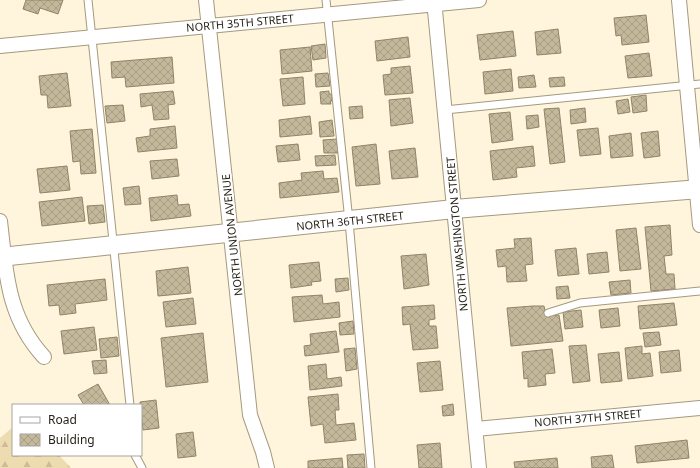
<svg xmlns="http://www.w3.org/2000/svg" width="700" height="468" font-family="'Noto Sans',sans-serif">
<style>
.forest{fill:url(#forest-firs)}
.building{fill:url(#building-cross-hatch);stroke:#8f8368}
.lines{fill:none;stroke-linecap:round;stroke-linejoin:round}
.service-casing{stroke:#a5997e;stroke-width:9}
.minor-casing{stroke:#a5997e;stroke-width:16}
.tertiary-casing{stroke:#a5997e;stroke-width:20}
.service{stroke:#fff;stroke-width:7}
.minor{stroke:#fff;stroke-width:14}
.tertiary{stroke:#fff;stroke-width:18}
.labels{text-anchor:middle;stroke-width:3.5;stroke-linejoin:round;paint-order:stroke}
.street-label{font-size:11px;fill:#241f14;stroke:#fff}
</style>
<defs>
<pattern id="forest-firs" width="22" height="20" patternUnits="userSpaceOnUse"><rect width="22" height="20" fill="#eedcb1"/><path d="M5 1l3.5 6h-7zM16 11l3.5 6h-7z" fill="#ccbc97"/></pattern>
<pattern id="building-cross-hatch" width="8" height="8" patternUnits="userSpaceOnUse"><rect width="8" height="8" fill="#c4b89b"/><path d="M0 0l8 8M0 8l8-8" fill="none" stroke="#a89e85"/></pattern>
</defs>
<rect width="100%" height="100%" fill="#fff5dd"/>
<!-- forest -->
<path class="forest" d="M13 427V455H59L71 468H0V438Z"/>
<!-- building -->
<path class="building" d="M26 0H63L58 14 40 8 38 14 23 9Z
M646 15 649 42 622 45 621 35 616 36 614 18Z
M558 29 561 53 537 55 535 32Z
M513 31 516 56 480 60 477 35Z
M408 37 410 57 377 61 375 41Z
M325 44 326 58 313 60 311 46Z
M310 47 312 71 282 74 280 50Z
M649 53 652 76 628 78 625 56Z
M172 57 174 83 126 87 125 77 112 78 111 62Z
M410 66 413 93 385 95 383 75 391 74V68Z
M511 69 513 91 485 94 483 72Z
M67 73 71 106 48 108 47 95H41L39 76Z
M328 73 330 86 316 87 315 74Z
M534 75 536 87 519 88 518 77Z
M303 77 305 104 283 106 280 79Z
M564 77 565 86 550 87 549 78Z
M173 91 175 104 168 105 169 119 154 120 152 105 141 107 140 94Z
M329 91V94H332V101H330L331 104H321L320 92Z
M646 95 647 111 633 113 631 97Z
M410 98 413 123 391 126 389 100Z
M628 99 630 112 618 114 616 101Z
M123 105 125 121 107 123 105 106Z
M362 106 363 118 350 119 349 107Z
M559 108 565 162 550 164 544 109Z
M585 108 586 122 571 124 570 110Z
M510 112 513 140 492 143 489 114Z
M538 115 539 127 527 129 526 116Z
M310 116 312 134 280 137 279 120Z
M332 120 334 136 320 137 319 122Z
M175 126 177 148 138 152 136 138 150 136V129Z
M598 128 601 154 580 156 577 130Z
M92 129 96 173 81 174 80 161 73 162 70 131Z
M658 131 660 156 644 158 641 133Z
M631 133 633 156 611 158 609 136Z
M337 139 338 153H324L323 140Z
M298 144 300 160 278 162 276 146Z
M376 144 380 184 356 186 352 147Z
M533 146 535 166 516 168 517 177 493 180 490 151Z
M415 148 418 177 392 179 389 151Z
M335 155 336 165 316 166 315 156Z
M177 159 179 176 152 179 150 161Z
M67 166 70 190 40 193 37 169Z
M323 171 324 179 337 178 339 192 280 198 279 183 302 180 301 173Z
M139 186 141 204 125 205 123 188Z
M177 195 178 205 189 204 191 216 151 221 149 198Z
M82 197 85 221 42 226 39 202Z
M103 205 105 222 89 224 87 206Z
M670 225 672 255 664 256 666 274H674L675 289 651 291 645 227Z
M636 228 641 269 620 271 616 230Z
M531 238 533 264 525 265 527 281 507 282 506 266 498 267 496 250 515 248 514 239Z
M576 248 579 274 558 276 555 250Z
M607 252 609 272 589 274 587 254Z
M426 254 429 285 404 289 401 256Z
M319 262 321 281 311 282 312 285 291 288 289 265Z
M188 267 191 293 158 296 156 271Z
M348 278 349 290 336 292 335 279Z
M105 279 107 300 75 304 76 313 60 315 59 305 49 306 47 285Z
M630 280 631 293 611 295 609 282Z
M568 286 570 298 557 299 556 287Z
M322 295 323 304 339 302 340 317 294 322 292 297Z
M193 298 196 324 166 327 163 302Z
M674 303 677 325 640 329 638 306Z
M434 305 435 319 429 320V326H436L438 348 413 350 410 324 403 325 402 307Z
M533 306H544L546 315H559L563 341 511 346 507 308Z
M618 308 620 326 601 328 599 310Z
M581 310 583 327 565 329 563 312Z
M353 321 354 334 340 335 339 323Z
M94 327 97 350 64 354 61 331Z
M336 331 339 352 305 356 304 346 311 345 310 334Z
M659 332 661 345 645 347 643 333Z
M203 333 208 382 166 387 161 338Z
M117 337 119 356 101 358 99 339Z
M586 345 590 381 573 383 569 346Z
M642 346V354L650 353 653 376 628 379 625 348Z
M355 348 357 369 346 371 344 349Z
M552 349 555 373 545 374 546 385 528 387V378L524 379 522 352Z
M679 350 681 371 661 373 659 352Z
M619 352 622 381 601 383 598 354Z
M106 360 107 373 94 374 92 361Z
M440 361 443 390 420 392 417 363Z
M326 364 327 379 341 377 342 386 310 390 308 366Z
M98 384 110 405H84L78 395Z
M338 394 339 410H335L336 425 354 423 356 440 325 443 323 424 311 426 308 397Z
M156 400 159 428 143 430 140 402Z
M453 404 454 415 443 416 442 406Z
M193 432 196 456 178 458 176 434Z
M687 440 689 458 637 463 635 446Z
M440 443 442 468H419L417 445Z
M364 454 365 468H348L347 455Z
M612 455 614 468H592L591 457Z
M342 458 343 468H308V461Z
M557 458 558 468H515L514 462Z"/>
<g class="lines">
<!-- service casing -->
<g class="service-casing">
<path id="service" d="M88 0 130 405
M326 0 349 221 371 468
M445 110 700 84
M548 313 580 303 700 291
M135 455 142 468"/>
</g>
<!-- minor casing -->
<g class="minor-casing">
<path id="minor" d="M206 0 250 415 263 452 267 468
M434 0 479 468
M679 0 700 225
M0 46 479 0
M0 221C6 272 7 317 44 357
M476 429 700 408"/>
</g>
<!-- tertiary casing -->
<g class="tertiary-casing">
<path id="tertiary" d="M0 257 454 209 700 189"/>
</g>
<!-- service -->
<use href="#service" class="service"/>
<!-- minor -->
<use href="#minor" class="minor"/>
<!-- tertiary -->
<use href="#tertiary" class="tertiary"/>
</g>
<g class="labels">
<!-- street labels -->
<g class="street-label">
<text transform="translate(240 23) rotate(-5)" y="4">NORTH 35TH STREET</text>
<text transform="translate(350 221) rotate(-6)" y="4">NORTH 36TH STREET</text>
<text transform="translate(457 234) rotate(-95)" y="4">NORTH WASHINGTON STREET</text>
<text transform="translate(232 235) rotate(-96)" y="4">NORTH UNION AVENUE</text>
<text transform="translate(588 418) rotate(-5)" y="4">NORTH 37TH STREET</text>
</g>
</g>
<!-- legend -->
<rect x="12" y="404" width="130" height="52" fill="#ffffff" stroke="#a7a5a1"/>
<rect x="20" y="417" width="20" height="6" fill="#ffffff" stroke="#a7a5a1"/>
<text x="48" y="424" font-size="12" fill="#241f14">Road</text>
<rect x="20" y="434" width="20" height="12" fill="url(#building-cross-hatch)" stroke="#a7a5a1"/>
<text x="48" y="444" font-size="12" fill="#241f14">Building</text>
</svg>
